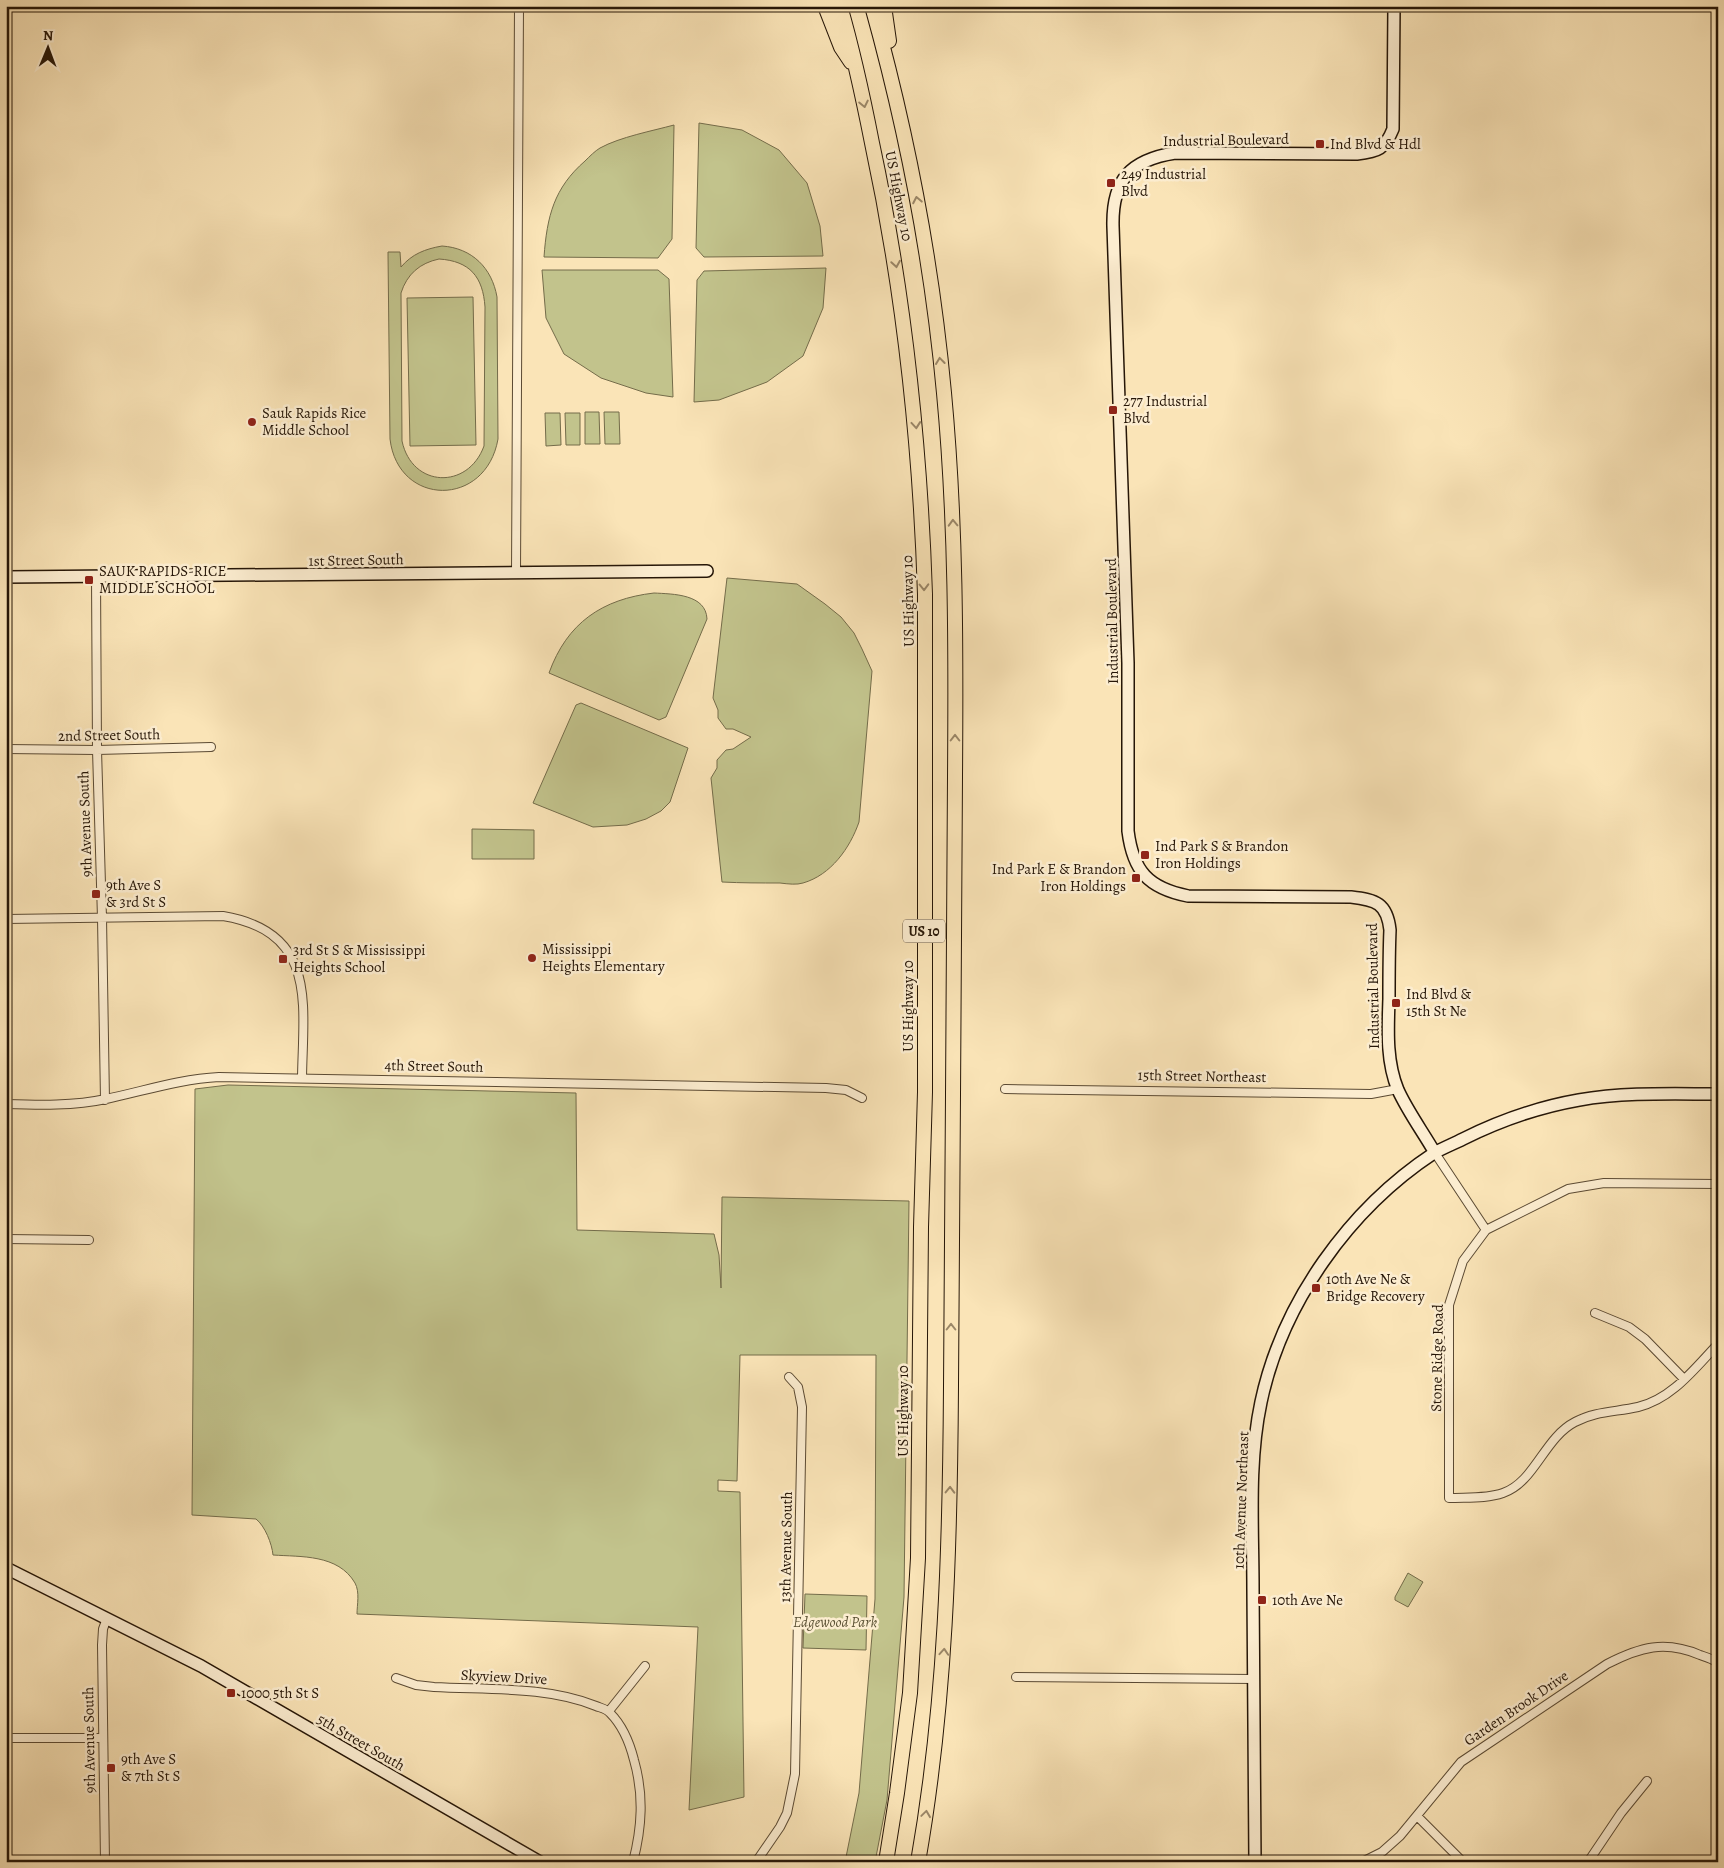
<svg xmlns="http://www.w3.org/2000/svg" width="1724" height="1868" font-family="Alegreya,serif">
<style>
.green{fill:#c2c38c;stroke:#746c4a;fill-rule:evenodd}
.lines{fill:none;stroke-linecap:round;stroke-linejoin:round}
.street-casing{stroke:#5b4a33;stroke-width:10}
.secondary-casing{stroke:#261607;stroke-width:14}
.highway-casing{stroke:#261607;stroke-width:16}
.street{stroke:#fcedd0;stroke-width:8}
.secondary{stroke:#fcedd0;stroke-width:11}
.highway{stroke:#fae4b7;stroke-width:14}
.oneway{stroke:#9b8768}
.poi-dot{fill:#8f2418;stroke:#fcedd0;stroke-width:2}
.labels{text-anchor:middle;stroke-width:5;stroke-linejoin:round;paint-order:stroke}
.shield{fill:#fcedd0;stroke:#665643;stroke-width:1}
.shield-label{font-size:14px;font-weight:bold;fill:#261607}
.street-label{font-size:15px;fill:#261607;stroke:#fcedd0}
.poi-label{font-size:15px;fill:#261607;stroke:#fcedd0;text-anchor:start}
.park-label{font-size:15px;font-style:italic;fill:#5d5336;stroke:#fcedd0}
</style>
<rect width="100%" height="100%" fill="#fae4b7"/>
<filter id="stains"><feTurbulence type="fractalNoise" baseFrequency=".004" numOctaves="4"/><feColorMatrix values="0 0 0 0 .2 0 0 0 0 .09 0 0 0 0 .02 0 0 0 .5 -.17"/></filter>
<radialGradient id="worn" r=".72"><stop offset=".6" stop-color="#630" stop-opacity="0"/><stop offset="1" stop-color="#630" stop-opacity=".3"/></radialGradient>
<!-- green -->
<path class="green" d="M699 123 742 130 779 150 807 183 820 226 823 256 704 257 696 248Z
M674 125 672 239 658 258 544 257C547 216 554 188 585 161 590 156 595 151 600 148 620 137 652 131 674 125Z
M442 246C472 248 492 268 497 297L498 439C486 508 398 507 390 439L388 252H400L401 267C412 254 425 249 442 246ZM439 259C470 261 483 277 485 307L484 446C468 490 412 488 402 441L401 293C407 274 420 263 439 259Z
M826 268 823 308 803 356 767 382 719 400 694 402 697 280 704 271Z
M542 270H658L669 279 673 397 646 393 601 378 564 354 546 318Z
M473 297 476 445 410 446 407 298Z
M585 412H599L600 444H585Z
M604 412H619L620 444H605Z
M545 413H560L561 445 546 446Z
M565 413H580V445H566Z
M727 578 797 584 825 604 841 617 854 633 862 649 872 671 859 822C850 848 831 875 803 883 797 885 788 884 780 883 761 883 741 883 722 882L711 778 717 768V760L726 750 733 749 751 737 733 729H726L718 718V710L713 698Z
M654 593C673 594 706 594 707 619L666 717 659 720 549 673C567 623 602 599 654 593Z
M581 703 688 748 670 802 661 811 646 819 627 825 593 827 533 803 576 705Z
M472 829 534 830V859H472Z
M228 1085 576 1093 577 1230 714 1234 719 1255 721 1288 722 1197 909 1201 904 1597 887 1800 875 1862H845L859 1793 875 1599 876 1355H740L737 1481 718 1480V1491L740 1492 744 1797 689 1810 698 1627 357 1614C357 1605 360 1592 355 1583 338 1554 301 1557 273 1555 272 1544 265 1526 256 1519L192 1515 195 1089Z
M1408 1573 1423 1582 1408 1607 1395 1600V1597Z
M805 1594 867 1596 866 1650 803 1648Z"/>
<g class="lines">
<!-- street casing -->
<g class="street-casing">
<path id="street" d="M516 573 519 6
M96 577 97 750 102 918 105 1100
M6 749 97 750 211 747
M6 919 223 916C318 932 303 1004 302 1078
M1005 1089 1371 1094 1398 1089
M6 1104C39 1105 74 1106 106 1099 144 1091 180 1079 219 1077L826 1088 846 1090 862 1098
M1435 1153 1486 1230
M1718 1184 1604 1183 1568 1189 1486 1230 1463 1261 1449 1305V1498C1466 1497 1486 1499 1503 1493 1535 1482 1544 1438 1575 1422 1595 1411 1616 1412 1638 1407 1672 1399 1695 1368 1718 1344
M6 1239 89 1240
M1595 1313 1629 1327 1645 1339 1684 1379
M1016 1677 1254 1679
M396 1678 416 1685 434 1687C488 1690 547 1686 596 1706 601 1708 607 1709 610 1713 622 1725 630 1744 634 1760 644 1795 642 1827 633 1862
M609 1711 645 1666
M6 1738H103
M1417 1816 1463 1862
M105 1862 102 1645 103 1629 107 1618
M756 1862 780 1827 787 1813 795 1774 802 1407 798 1387 789 1377
M1362 1862 1382 1852 1400 1836 1461 1762 1607 1664C1640 1647 1665 1640 1700 1655 1706 1657 1713 1659 1718 1663
M1588 1862 1621 1813 1647 1781"/>
</g>
<!-- secondary casing -->
<g class="secondary-casing">
<path id="secondary" d="M1394 6 1393 129C1385 149 1378 152 1357 154L1175 153C1130 160 1112 180 1113 226L1128 663V831C1133 871 1148 888 1188 896L1351 897C1376 900 1387 903 1390 930 1389 953 1389 976 1389 999 1388 1029 1386 1061 1398 1090 1408 1112 1423 1132 1435 1153
M6 577 707 571
M6 1568 201 1666 540 1862
M1255 1862C1254 1771 1254 1680 1253 1589 1253 1527 1248 1463 1261 1402 1282 1303 1349 1209 1434 1153 1443 1148 1453 1144 1463 1139 1499 1121 1539 1107 1579 1100 1625 1092 1672 1094 1718 1094"/>
</g>
<!-- highway casing -->
<g class="highway-casing">
<path id="highway" d="M825 6 841 47 851 62
M840 6C853 51 863 97 872 143 904 292 920 442 925 594V1092L921 1227 918 1558 910 1693 897 1793 886 1862
M872 6C907 132 932 262 944 393 956 520 956 648 955 777 954 883 953 989 953 1095 952 1192 952 1289 951 1386 950 1546 946 1703 918 1862
M884 6 889 41"/>
</g>
<!-- street -->
<use href="#street" class="street"/>
<!-- secondary -->
<use href="#secondary" class="secondary"/>
<!-- highway -->
<use href="#highway" class="highway"/>
</g>
<!-- one-way arrows -->
<defs><path id="oneway-chevron" d="M-2-3.5L2.5 0L-2 3.5" fill="none" stroke-width="1.6" stroke-linecap="round" stroke-linejoin="round" transform="scale(1.25)"/></defs>
<g class="oneway">
<use href="#oneway-chevron" transform="translate(864 104) rotate(78)"/>
<use href="#oneway-chevron" transform="translate(917 200) rotate(-101)"/>
<use href="#oneway-chevron" transform="translate(896 264) rotate(81)"/>
<use href="#oneway-chevron" transform="translate(940 361) rotate(-97)"/>
<use href="#oneway-chevron" transform="translate(916 425) rotate(85)"/>
<use href="#oneway-chevron" transform="translate(953 523) rotate(-92)"/>
<use href="#oneway-chevron" transform="translate(924 587) rotate(89)"/>
<use href="#oneway-chevron" transform="translate(955 738) rotate(-90)"/>
<use href="#oneway-chevron" transform="translate(951 1327) rotate(-90)"/>
<use href="#oneway-chevron" transform="translate(950 1490) rotate(-89)"/>
<use href="#oneway-chevron" transform="translate(944 1652) rotate(-86)"/>
<use href="#oneway-chevron" transform="translate(926 1814) rotate(-82)"/>
</g>
<!-- markers -->
<g class="poi-dot">
<rect x="1315" y="139" width="10" height="10" rx="2.5"/>
<rect x="1106" y="178" width="10" height="10" rx="2.5"/>
<rect x="1108" y="405" width="10" height="10" rx="2.5"/>
<circle cx="252" cy="422" r="5"/>
<rect x="84" y="575" width="10" height="10" rx="2.5"/>
<rect x="1140" y="850" width="10" height="10" rx="2.5"/>
<rect x="1131" y="873" width="10" height="10" rx="2.5"/>
<rect x="91" y="889" width="10" height="10" rx="2.5"/>
<circle cx="532" cy="958" r="5"/>
<rect x="278" y="954" width="10" height="10" rx="2.5"/>
<rect x="1391" y="998" width="10" height="10" rx="2.5"/>
<rect x="1311" y="1283" width="10" height="10" rx="2.5"/>
<rect x="1257" y="1595" width="10" height="10" rx="2.5"/>
<rect x="226" y="1688" width="10" height="10" rx="2.5"/>
<rect x="106" y="1763" width="10" height="10" rx="2.5"/>
</g>
<g class="labels">
<!-- shield labels -->
<rect class="shield" x="903" y="919.5" width="42" height="23" rx="4"/>
<g class="shield-label">
<text x="924" y="936">US 10</text>
</g>
<!-- street labels -->
<g class="street-label">
<text transform="translate(1226 140) rotate(-1)" y="5">Industrial Boulevard</text>
<text transform="translate(899 196) rotate(79)" y="5">US Highway 10</text>
<text transform="translate(356 560) rotate(-1)" y="5">1st Street South</text>
<text transform="translate(908 601) rotate(-91)" y="5">US Highway 10</text>
<text transform="translate(1112 621) rotate(-91)" y="5">Industrial Boulevard</text>
<text transform="translate(109 735) rotate(-1)" y="5">2nd Street South</text>
<text transform="translate(85 824) rotate(-92)" y="5">9th Avenue South</text>
<text transform="translate(1373 986) rotate(-91)" y="5">Industrial Boulevard</text>
<text transform="translate(908 1006) rotate(-90)" y="5">US Highway 10</text>
<text transform="translate(434 1066) rotate(1)" y="5">4th Street South</text>
<text transform="translate(1202 1076) rotate(1)" y="5">15th Street Northeast</text>
<text transform="translate(1437 1358) rotate(-89)" y="5">Stone Ridge Road</text>
<text transform="translate(903 1411) rotate(-90)" y="5">US Highway 10</text>
<text transform="translate(1241 1500) rotate(-88)" y="5">10th Avenue Northeast</text>
<text transform="translate(786 1547) rotate(-89)" y="5">13th Avenue South</text>
<text transform="translate(504 1677) rotate(3)" y="5">Skyview Drive</text>
<text transform="translate(1516 1708) rotate(-34)" y="5">Garden Brook Drive</text>
<text transform="translate(89 1740) rotate(-91)" y="5">9th Avenue South</text>
<text transform="translate(361 1742) rotate(30)" y="5">5th Street South</text>
</g>
<!-- poi labels -->
<g class="poi-label">
<text x="1330" y="149">Ind Blvd &amp; Hdl</text>
<text x="1121" y="179">249 Industrial<tspan x="1121" dy="17">Blvd</tspan></text>
<text x="1123" y="406">277 Industrial<tspan x="1123" dy="17">Blvd</tspan></text>
<text x="262" y="418">Sauk Rapids Rice<tspan x="262" dy="17">Middle School</tspan></text>
<text x="99" y="576">SAUK RAPIDS-RICE<tspan x="99" dy="17">MIDDLE SCHOOL</tspan></text>
<text x="1155" y="851">Ind Park S &amp; Brandon<tspan x="1155" dy="17">Iron Holdings</tspan></text>
<text x="1126" y="874" text-anchor="end">Ind Park E &amp; Brandon<tspan x="1126" dy="17">Iron Holdings</tspan></text>
<text x="106" y="890">9th Ave S<tspan x="106" dy="17">&amp; 3rd St S</tspan></text>
<text x="542" y="954">Mississippi<tspan x="542" dy="17">Heights Elementary</tspan></text>
<text x="293" y="955">3rd St S &amp; Mississippi<tspan x="293" dy="17">Heights School</tspan></text>
<text x="1406" y="999">Ind Blvd &amp;<tspan x="1406" dy="17">15th St Ne</tspan></text>
<text x="1326" y="1284">10th Ave Ne &amp;<tspan x="1326" dy="17">Bridge Recovery</tspan></text>
<text x="1272" y="1605">10th Ave Ne</text>
<text x="241" y="1698">1000 5th St S</text>
<text x="121" y="1764">9th Ave S<tspan x="121" dy="17">&amp; 7th St S</tspan></text>
</g>
<!-- park labels -->
<g class="park-label">
<text x="835" y="1627">Edgewood Park</text>
</g>
</g>
<!-- margin -->
<rect width="1724" height="1868" fill="none" stroke="#fae4b7" stroke-width="25"/>
<rect x="8" y="8" width="1709" height="1853" fill="none" stroke="#261607" stroke-width="2.5"/>
<rect x="12" y="12" width="1699" height="1843" fill="none" stroke="#261607"/>
<!-- north arrow -->
<g transform="translate(48 48) rotate(1)" stroke="#fcedd0" stroke-width="4" paint-order="stroke">
<path d="M0-4L9 19L0 12L-9 19Z" fill="#261607"/>
<text y="-8" font-size="14" font-weight="bold" text-anchor="middle" fill="#261607">N</text>
</g>
<rect width="100%" height="100%" filter="url(#stains)"/>
<rect width="100%" height="100%" fill="url(#worn)"/>
</svg>
